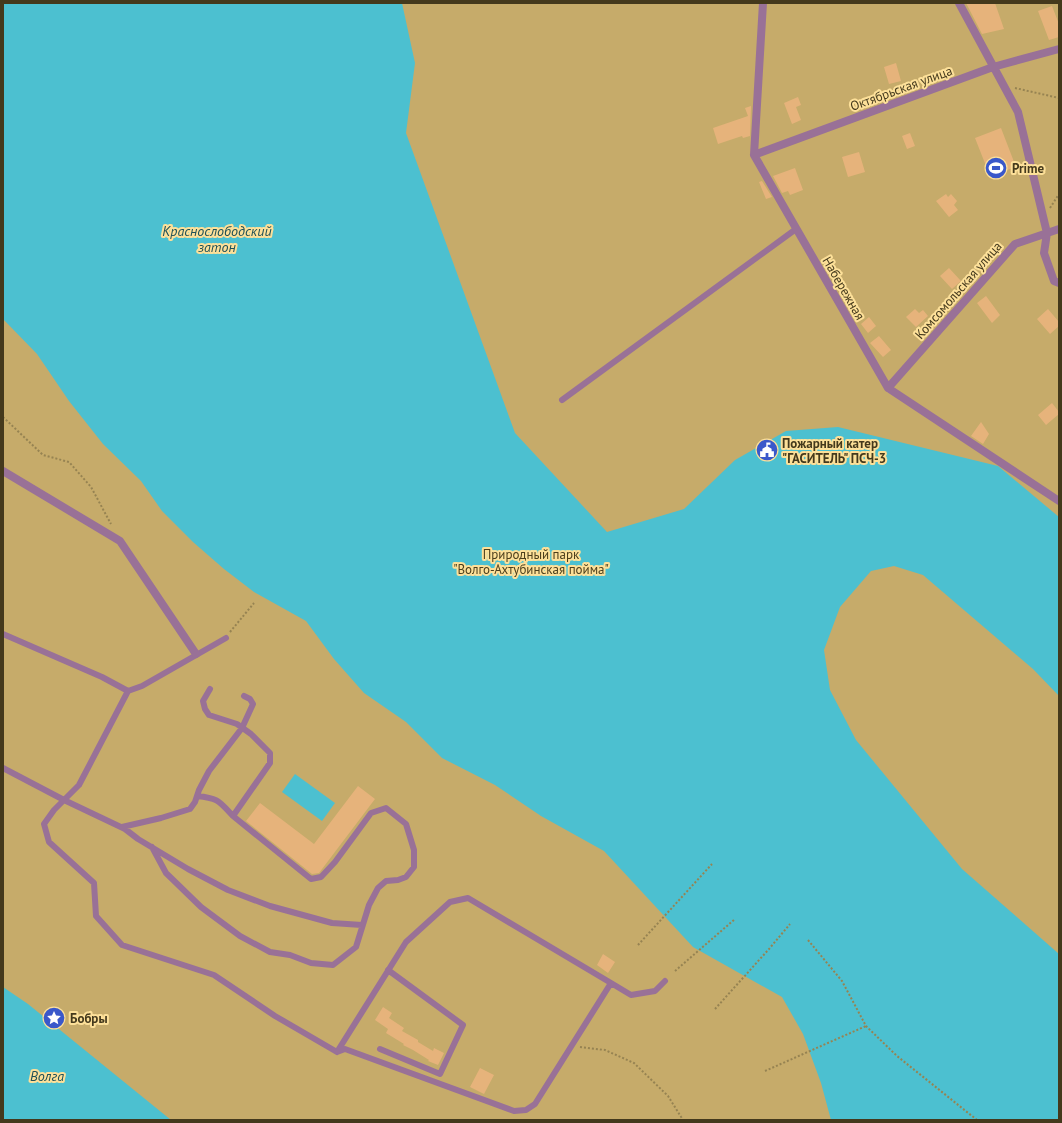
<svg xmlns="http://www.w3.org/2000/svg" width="1062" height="1123" font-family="'PT Sans',sans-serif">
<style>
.green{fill:#c6ab6a}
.water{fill:#4cc0d0}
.building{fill:#e6b37b}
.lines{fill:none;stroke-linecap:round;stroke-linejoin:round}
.path{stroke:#968352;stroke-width:2;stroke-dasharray:2 2;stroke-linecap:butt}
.service{stroke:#997197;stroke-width:6}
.minor{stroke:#997197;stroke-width:8}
.labels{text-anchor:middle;stroke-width:4;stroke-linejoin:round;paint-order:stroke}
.street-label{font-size:13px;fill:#44391c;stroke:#fde099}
.poi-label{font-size:13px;font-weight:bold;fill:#44391c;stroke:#fde099;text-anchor:start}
.park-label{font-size:13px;fill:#4c3e1c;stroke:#fde099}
.water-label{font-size:14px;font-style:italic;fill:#1f5057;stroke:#fde099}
</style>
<rect width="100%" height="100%" fill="#efd38d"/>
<!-- green -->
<path class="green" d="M3 3H1059V1120H3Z"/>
<!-- water -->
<path class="water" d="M3 3H402L415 63 406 133 515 433 607 532 684 509 735 460 786 431 838 427 998 466 1059 517V696L1033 669 923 575 894 566 871 571 840 607 824 650 830 690 856 740 962 869 1059 954V1120H831L821 1083 803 1034 782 997 693 947 604 851 541 816 495 785 442 758 406 722 364 693 334 659 306 621 254 592 224 569 193 542 162 511 141 481 103 444 69 401 37 354 3 319Z
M295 774 335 803 322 821 282 792Z
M3 987 28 1004 171 1120H3Z"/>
<!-- building -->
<path class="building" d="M966 3H995L1004 29 982 34Z
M1052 6 1059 24V37L1049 40 1038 11Z
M896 63 901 81 889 84 884 67Z
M798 97 801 105 796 107 801 120 792 124 784 103Z
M751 106 750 136 743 138 742 136 718 144 713 128 748 116 745 108Z
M1001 128 1016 167 990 176 975 138Z
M910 133 915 146 907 149 902 136Z
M859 152 865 172 848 177 842 157Z
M795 168 803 190 790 195 788 191 782 193 773 176Z
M762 181 772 197 766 199 759 182Z
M946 194 948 197 951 194 957 201 954 205 958 210 949 217 936 201Z
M949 268 961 281 952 289 940 276Z
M836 277 847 290 841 295 832 280Z
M986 296 1000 315 992 323 977 303Z
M915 309 919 313 923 310 928 316 916 327 906 317Z
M1048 309 1059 322V326L1050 334 1037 319Z
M869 317 876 326 868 333 861 324Z
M879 336 891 350 883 357 870 343Z
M1052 403 1059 412V414L1046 425 1038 415Z
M981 422 989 434 983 444 971 436Z
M358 786 375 799 319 873 312 874 246 821 260 803 314 844Z
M603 954 615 962 608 973 597 965Z
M383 1007 392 1013 389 1018 404 1028 402 1031 418 1040V1042L433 1051 434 1048 444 1053 438 1065 428 1061 429 1060 413 1050 403 1045 404 1044 386 1033 388 1029 375 1020Z
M480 1068 494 1075 484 1094 470 1087Z"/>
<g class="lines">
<!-- path -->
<path class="path" d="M1015 88 1059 98
M1050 208 1059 194
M3 417 43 455 69 462 91 487 111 524
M230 632 254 603
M808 940 842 981 866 1026 897 1056 977 1120
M638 945 712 864
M675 971 735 919
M715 1009 769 949 790 924
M580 1047 605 1050 634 1063 668 1096 683 1120
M765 1071 866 1026"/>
<!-- service -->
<path class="service" d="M562 400 796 229
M3 634 102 677 128 691 79 785 54 810 44 824 49 842 94 883 96 916 122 945 214 975 275 1016 337 1052 345 1049 514 1111 526 1110 535 1104 611 983 631 995 655 991 665 981
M128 691 142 686 226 638
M3 768 64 800 125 829 138 839 188 869 228 890 270 906 332 923 362 925
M197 796C218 798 219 801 233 816
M122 827 161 818 190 809 195 802 199 790 209 771 242 728 253 704 250 699 244 696
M152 847 166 873 201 907 240 936 270 952 290 955 311 963 333 965 356 947 369 905 378 888 386 881 398 880 406 877 414 867V850L406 824 386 808 371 813 335 862 321 877 311 879 233 816 270 763V753L251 734 237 724 209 715 205 709 203 701 210 689
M380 1049 440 1074 463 1025 388 970
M337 1052 406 942 450 902 468 898 611 983"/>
<!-- minor -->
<path class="minor" d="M763 3 754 155 888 388 1059 501
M959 3 1018 112 1047 233 1044 253 1054 281 1059 283
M754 155 993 67 1059 49
M888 388 1015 244 1059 229
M3 471 120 541 196 654"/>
</g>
<!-- icons -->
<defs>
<g id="stadium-disc" transform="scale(1.15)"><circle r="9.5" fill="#3a58ca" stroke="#fde099"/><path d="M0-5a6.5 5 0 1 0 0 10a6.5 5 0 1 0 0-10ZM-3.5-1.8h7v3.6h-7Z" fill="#fff"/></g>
<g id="civic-disc" transform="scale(1.15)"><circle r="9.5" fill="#3a58ca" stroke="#fde099"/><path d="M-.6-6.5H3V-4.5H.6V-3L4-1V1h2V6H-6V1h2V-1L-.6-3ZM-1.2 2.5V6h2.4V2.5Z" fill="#fff"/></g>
<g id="sight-disc" transform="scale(1.15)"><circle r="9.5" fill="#3a58ca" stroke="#fde099"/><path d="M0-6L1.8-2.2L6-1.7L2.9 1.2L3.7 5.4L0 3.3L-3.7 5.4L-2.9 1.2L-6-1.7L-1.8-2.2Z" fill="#fff"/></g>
</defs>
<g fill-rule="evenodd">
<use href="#stadium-disc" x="996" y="168"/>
<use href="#civic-disc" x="767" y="450"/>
<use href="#sight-disc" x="54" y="1018"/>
</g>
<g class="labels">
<!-- street labels -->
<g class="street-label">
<text transform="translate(901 88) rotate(-20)" y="5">Октябрьская улица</text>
<text transform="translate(844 288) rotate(60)" y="5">Набережная</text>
<text transform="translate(958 290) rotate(-49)" y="5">Комсомольская улица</text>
</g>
<!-- poi labels -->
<g class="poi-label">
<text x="1012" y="173">Prime</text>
<text x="782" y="448">Пожарный катер<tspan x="782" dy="15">"ГАСИТЕЛЬ" ПСЧ-3</tspan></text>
<text x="70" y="1023">Бобры</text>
</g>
<!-- park labels -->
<g class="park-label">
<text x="531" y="559">Природный парк<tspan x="531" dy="15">"Волго-Ахтубинская пойма"</tspan></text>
</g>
<!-- water labels -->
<g class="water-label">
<text x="217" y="236">Краснослободский<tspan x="217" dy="16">затон</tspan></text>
<text x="47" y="1081">Волга</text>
</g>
</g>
<!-- border -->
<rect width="1062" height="1123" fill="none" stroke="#44391c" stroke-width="8"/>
</svg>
